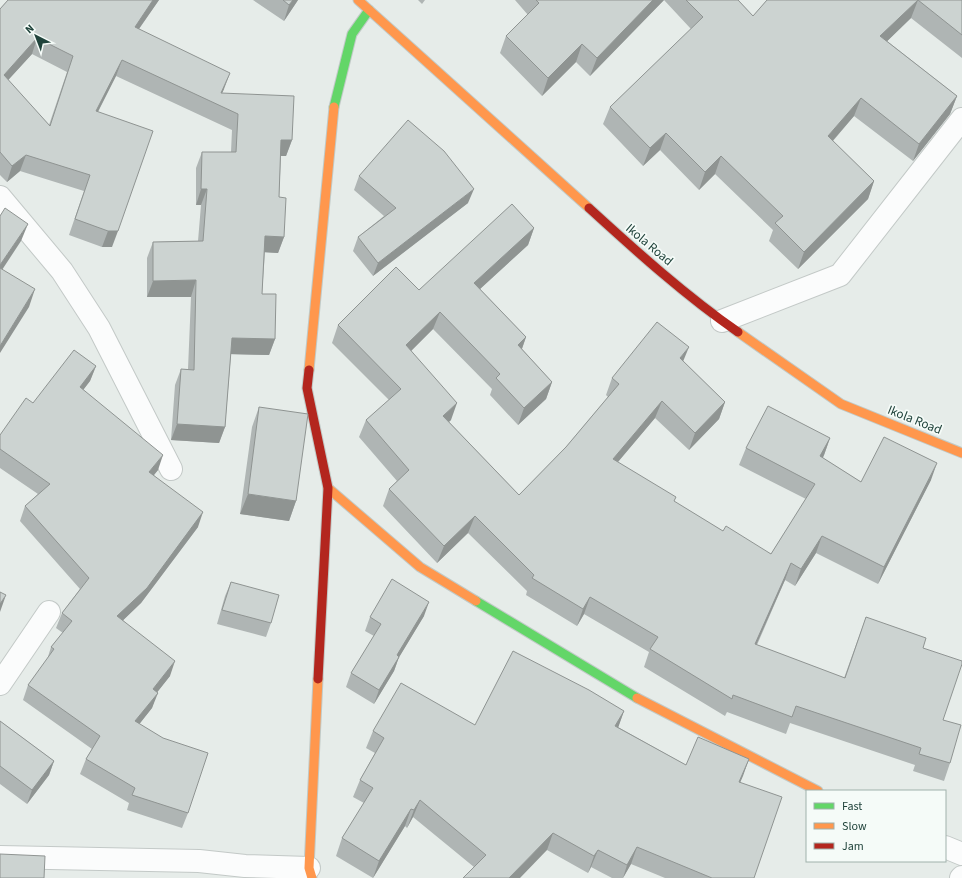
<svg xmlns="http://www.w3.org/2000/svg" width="962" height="878" font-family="'Source Sans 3',sans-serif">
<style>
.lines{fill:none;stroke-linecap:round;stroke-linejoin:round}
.street-casing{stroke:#c3c9c7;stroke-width:24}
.fast-casing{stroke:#c1cac7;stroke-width:11}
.slow-casing{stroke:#c1cac7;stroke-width:11}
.jam-casing{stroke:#c1cac7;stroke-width:11}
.street{stroke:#fbfcfc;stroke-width:22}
.fast{stroke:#63d668;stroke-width:9}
.slow{stroke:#ff974d;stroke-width:9}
.jam{stroke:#b3261e;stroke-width:9}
.wall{fill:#afb5b4;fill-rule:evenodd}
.shaded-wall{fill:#8f9492}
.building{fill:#ccd3d1;stroke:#8f9492;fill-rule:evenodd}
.labels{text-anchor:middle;stroke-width:3.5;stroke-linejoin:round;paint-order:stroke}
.street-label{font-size:13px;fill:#20433b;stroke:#f5fbf8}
</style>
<rect width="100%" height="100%" fill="#e6ece9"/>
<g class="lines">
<!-- street casing -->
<g class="street-casing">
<path id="street" d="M0 197 62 271 99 328 171 469
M722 321 840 275 962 119
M0 684 49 612
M945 847 962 854
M0 857 199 861 245 866 309 868
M961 878 962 877"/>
</g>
<!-- fast casing -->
<g class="fast-casing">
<path id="fast" d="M334 107 352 34 369 10
M476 601 637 698"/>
</g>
<!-- slow casing -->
<g class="slow-casing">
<path id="slow" d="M358 0 589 208
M738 332 841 404 962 453
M309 370 334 107
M328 488 420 567 476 601
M637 698 818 791
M312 878 309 868 318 679"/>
</g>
<!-- jam casing -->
<g class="jam-casing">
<path id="jam" d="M589 208C636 251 686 296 738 332
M309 370 307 388 328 488 318 679"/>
</g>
<!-- street -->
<use href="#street" class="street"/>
<!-- fast -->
<use href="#fast" class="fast"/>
<!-- slow -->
<use href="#slow" class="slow"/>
<!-- jam -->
<use href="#jam" class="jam"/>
</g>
<!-- wall -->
<path class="wall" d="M8 0H159L139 29 224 89 222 93 292 140 286 156H281L279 197 284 237 278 253 265 252 262 294 275 339 269 355 231 354 225 427 219 443 171 440 175 385 181 369H188L191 297H147V258L153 242 198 241 201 205H196V168L202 152H231L232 130 116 76 98 112 112 247H102L69 235 84 191 20 171 7 182 0 175V9ZM32 54 67 72 49 125 8 80Z
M253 0H298L284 21Z
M418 0H425L422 4Z
M515 0H738L753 16 767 0H962V58L911 18 887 41 957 96 950 114 913 161 854 116 833 141 874 181 868 199 798 269 769 241 773 230 715 174 699 190 660 150 643 166 603 124 610 107 691 29 664 0 590 76 576 62 542 96 500 53 506 36 528 15Z
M359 176 468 203 373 276 353 251 358 237 384 216 354 190Z
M534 228 528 245 480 289 526 337 522 349 552 382 546 399 518 425 490 395 492 389 433 329 411 351 451 420 449 422 519 495 566 447 608 397 606 395 612 378 683 361 725 402 719 419 689 450 655 418 618 462 674 502 723 531 771 554 806 499 739 465 746 448 830 438 823 458 861 482 931 480 878 584 816 553 795 586 785 580 757 645 844 678 866 617 923 648 943 720 950 763 944 781 913 771 915 765 790 723 786 734 727 712 725 716 644 667 649 652 584 614 577 626 526 595 527 591 468 533 437 563 383 506 389 489 397 481 359 437 366 420 389 400 332 343 338 325 419 290Z
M96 366 90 381 83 390 158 470 154 475 198 527 141 603 123 620 170 676 157 692 152 708 139 724 188 813 182 828 127 810 129 803 80 774 86 759 92 749 23 700 28 685 47 660 51 647 63 633 56 628 62 613 80 589 20 521 25 506 38 494 0 468V435L33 403Z
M259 407 296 501 289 521 240 514 252 427Z
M231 582 271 623 266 637 217 624 225 596Z
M424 616 399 657 394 671 374 704 346 687 351 673 374 636 365 631 370 617Z
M624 711 618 727 686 765 749 759 740 782 754 878H665L631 864 623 878H612L591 867 588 873 547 850 474 867 413 817 407 828 405 826 373 878 336 856 342 838 364 803 353 797 360 780 375 753 366 748 373 731 475 725Z
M0 721 54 761 49 775 27 804 0 784Z"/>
<!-- shaded-wall -->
<path class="shaded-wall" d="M153 0H159L129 43 135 27Z
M293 0H298L284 21 289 5Z
M653 0H664L590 76 597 58Z
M918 0 911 18 874 54 880 36Z
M37 38 32 54 0 89 4 75Z
M582 44 576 62 542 96 548 78Z
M122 60 116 76 90 127 96 111Z
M230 73 224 89 217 104 221 93Z
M957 96 950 114 913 161 919 144Z
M861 98 854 116 822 153 828 136Z
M666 133 660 150 643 166 650 148Z
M281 140H292L286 156H276Z
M26 155 20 171 7 182 12 166Z
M721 156 715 174 699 190 705 172Z
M874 181 868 199 798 269 804 252Z
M201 189H207L201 205H196Z
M474 189 468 203 373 276 378 263Z
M28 224 21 241 0 273V265Z
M534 228 528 245 468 300 474 283Z
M108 231H118L112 247H102Z
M265 236 284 237 278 253 260 252Z
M196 280 191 297H147L153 281Z
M35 289 29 307 0 353V346Z
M440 312 433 329 400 362 406 345Z
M526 337 520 354 518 345Z
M232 338 275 339 269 355 226 354Z
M689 347 682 364 680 358Z
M96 366 90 381 74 402 80 387Z
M552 382 546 399 518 425 524 408Z
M662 401 655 418 606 476 613 459Z
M725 402 719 419 689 450 695 433Z
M457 403 451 420 436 433 443 416Z
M177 424 225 427 219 443 171 440Z
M830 438 824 455 814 473 820 456Z
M163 455 158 470 144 487 149 472Z
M937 463 931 480 878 584 884 567Z
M248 494 296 501 289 521 240 514Z
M203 512 198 527 141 603 112 631 117 616Z
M475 516 468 533 437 563 444 546Z
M822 536 816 553 795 586 801 569Z
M791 563 785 580 749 661 755 644Z
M6 595 0 612V604Z
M590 597 584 614 577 626 583 609Z
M429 602 424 616 392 669 397 655Z
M399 657 394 671 374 704 379 690Z
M175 661 170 676 148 704 153 689Z
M158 693 152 708 130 736 135 721Z
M624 711 618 728 615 726Z
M749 759 743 776 733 799 739 782Z
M54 761 49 775 27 804 32 790Z
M420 800 413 817 407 828 414 810Z
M411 809 405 826 373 878 379 861Z
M553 833 547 850 520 878H509Z
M637 847 631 864 623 878 627 865Z
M598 850 591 867 588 873 594 856Z"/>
<!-- building -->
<path class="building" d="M8 0H153L135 27 230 73 221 93 294 96 292 140H281L279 197 286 198 284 237 265 236 262 294H276L275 339 232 338 225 427 177 424 181 369 194 370 196 280 153 281V242L203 241 207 189H201L202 152H236L238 114 122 60 96 111 153 131 118 231H108L75 219 90 175 26 155 12 166 0 152V9ZM37 38 73 56 50 126 4 75Z
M283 0H293L289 5Z
M536 0H653L597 58 582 44 548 78 506 36 539 3Z
M686 0H738L753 16 767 0H962V35L918 0 880 36 957 96 919 144 861 98 828 136 874 181 804 252 775 223 783 216 721 156 705 172 666 133 650 148 610 107 703 17Z
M408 120 444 151 474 189 378 263 358 237 396 208 359 176Z
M512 204 534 228 474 283 526 337 518 345 552 382 524 408 496 378 500 374 440 312 406 345 457 403 443 416 519 495 566 447 619 384 612 378 657 322 689 347 680 358 725 402 695 433 662 401 613 459 676 497 674 501 723 531 726 526 771 554 815 484 746 448 768 406 830 438 820 456 861 482 884 437 937 463 884 567 822 536 801 569 791 563 755 644 845 678 866 617 926 638 923 648 962 661V664L943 720 961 725 950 763 919 754 921 748 796 706 792 717 733 695 732 699 650 649 658 637 590 597 583 609 532 578 534 575 475 516 444 546 389 489 409 470 366 420 401 389 338 325 396 267 419 290Z
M5 208 28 224 0 265V216Z
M0 268 35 289 0 346Z
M74 350 96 366 80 387 163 455 149 472 203 512 147 588 117 616 175 661 153 689 158 693 135 721 163 738 208 753 188 813 132 795 135 788 86 759 100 736 28 685 54 649 51 647 72 621 62 613 89 578 25 506 50 484 0 449V435L26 398 33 403Z
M259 407 308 414 296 501 248 494Z
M392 579 429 602 397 655 399 657 379 690 351 673 381 624 370 617Z
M231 582 279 595 271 623 222 610Z
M0 592 6 595 0 604Z
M513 651 589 690 624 711 615 726 686 765 698 737 749 759 739 782 782 797 754 878H712L637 847 627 865 598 850 594 856 553 833 509 878H463L486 855 420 800 414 810 411 809 379 861 342 838 373 788 360 780 384 738 373 731 401 683 475 725Z
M0 721 54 761 32 790 0 766Z
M0 854 45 856 44 878H0Z"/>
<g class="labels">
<!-- street labels -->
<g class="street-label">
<text transform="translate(650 244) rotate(40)" y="5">Ikola Road</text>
<text transform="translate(915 419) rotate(22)" y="5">Ikola Road</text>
</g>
</g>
<!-- legend -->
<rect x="806" y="790" width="140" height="72" fill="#f5fbf8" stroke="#a0b1ac"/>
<rect x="814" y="803" width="20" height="6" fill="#63d668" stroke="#a0b1ac"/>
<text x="842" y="810" font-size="12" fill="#20433b">Fast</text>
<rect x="814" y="823" width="20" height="6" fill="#ff974d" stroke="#a0b1ac"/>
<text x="842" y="830" font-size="12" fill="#20433b">Slow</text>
<rect x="814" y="843" width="20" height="6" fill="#b3261e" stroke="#a0b1ac"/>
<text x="842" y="850" font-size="12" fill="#20433b">Jam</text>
<!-- north arrow -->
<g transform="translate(36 36) rotate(318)" stroke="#f5fbf8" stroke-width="3" paint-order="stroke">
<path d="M0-3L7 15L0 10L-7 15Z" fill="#20433b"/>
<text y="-6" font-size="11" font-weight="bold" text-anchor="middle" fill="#20433b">N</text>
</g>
</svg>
